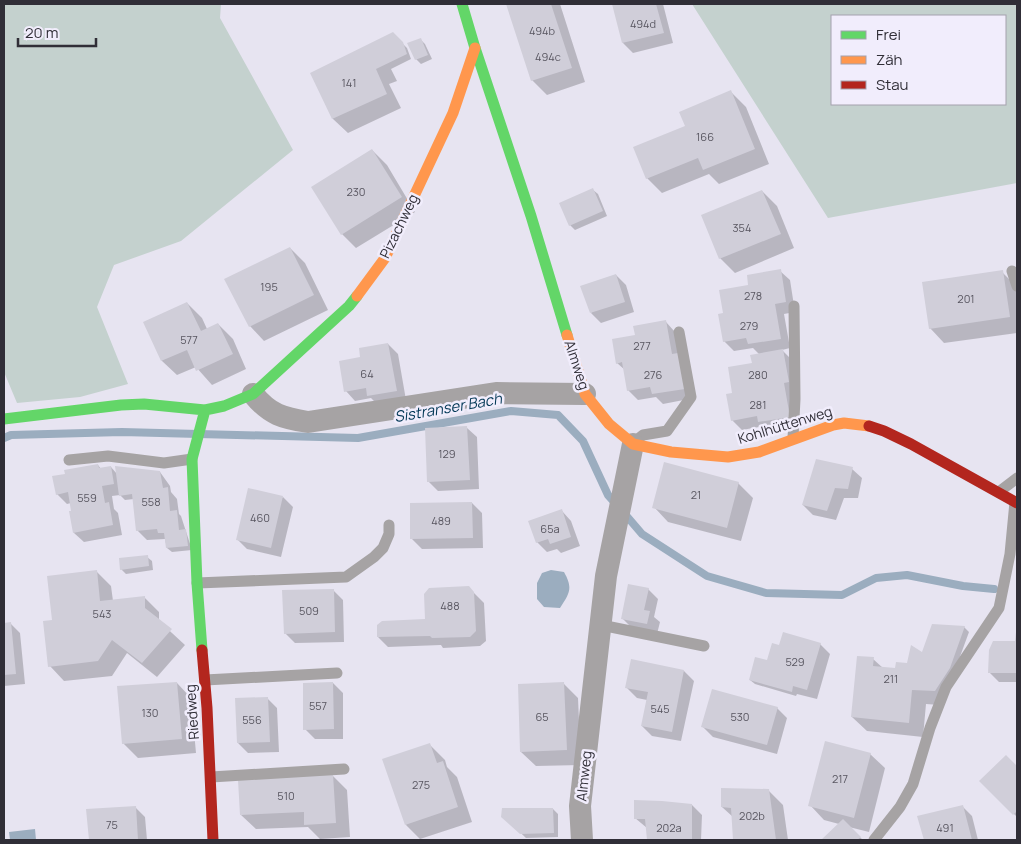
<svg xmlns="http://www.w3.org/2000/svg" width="1021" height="844" font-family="Manrope,sans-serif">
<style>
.green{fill:#c4d1ce;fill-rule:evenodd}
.water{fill:#9badbf}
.shadow{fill:#0003}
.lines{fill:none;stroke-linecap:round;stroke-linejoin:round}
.stream{stroke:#9badbf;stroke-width:8}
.building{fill:#d0ced9}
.lane{stroke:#a6a3a4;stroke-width:11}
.street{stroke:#a6a3a4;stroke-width:22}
.fast{stroke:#63d668;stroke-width:11}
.slow{stroke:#ff974d;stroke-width:11}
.jam{stroke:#b3261e;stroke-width:11}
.labels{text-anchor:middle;stroke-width:5;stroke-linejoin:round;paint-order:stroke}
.number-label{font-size:11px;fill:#585660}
.street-label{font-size:14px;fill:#302e37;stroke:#f1edfc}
.water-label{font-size:15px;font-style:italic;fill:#043957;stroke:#f1edfc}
</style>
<rect width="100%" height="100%" fill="#e7e4f1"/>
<!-- green -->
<path class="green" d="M4 4H221L220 18 293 150 181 241 114 265 97 307 128 384 80 397 17 403 4 372Z
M692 4H1017V183L828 218ZM832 16H1005V104H832Z"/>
<!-- water -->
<path class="water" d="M551 570 564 572C573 588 570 593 560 608L544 607 537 599V583L542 573Z
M35 829 36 840H10L9 832Z"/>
<!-- shadow -->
<path class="shadow" d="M507 4H560L585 82 547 95 532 80Z
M613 4H663L673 43 633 53 623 43Z
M393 34 407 48 411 59 391 69 397 81 389 84 401 108 348 133 333 119 312 73Z
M420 39 425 44 432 59 421 64 416 59Z
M731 92 746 107 769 164 719 184 709 174 662 193 647 178 686 127Z
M372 150 387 165 415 212 356 248 342 234Z
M593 190 598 194 607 216 575 230 570 225Z
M762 191 777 206 794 248 735 273 720 258Z
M290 248 305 263 328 310 264 341 250 326Z
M780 271 790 280 795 312 784 314 790 348 782 350 792 360 800 426 769 432 764 426 742 430 732 420 734 394 759 354 753 348 734 351 724 341 725 314 750 286Z
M1002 272 1017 287V333L944 343 930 328Z
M616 275 626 285 634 312 601 323 591 313Z
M187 303 202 318 207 329 218 324 233 339 246 369 212 385 196 367 177 375 162 361 145 322Z
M666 322 675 332 694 398 663 404 656 397 638 400 628 390 625 370 617 363 636 336Z
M388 344 398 354 406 400 378 405 371 398 355 401 346 391 361 358Z
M467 428 477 437 479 489 438 491 428 481Z
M98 465 101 469 111 467 117 474 160 472 170 486 171 492 177 499 179 514 181 516 192 550 172 552 167 548 165 539 147 540 137 530 134 499 125 500 120 495 112 496 114 509 118 513 122 535 84 542 74 533 71 503 67 504 57 494 66 475Z
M852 469 862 478 858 498H844L836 520 813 515 803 505Z
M738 483 753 498 741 541 668 522 654 507Z
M283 497 293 507 281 557 247 549 237 539Z
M472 503 482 513 483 548 422 549 412 539Z
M562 511 571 521 580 546 561 553 557 549 547 552 537 542Z
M147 557 152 561 153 570 126 574 121 569Z
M96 571 111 586 113 601 144 597 159 612V621L185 645 157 677 127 653 112 676 64 681 50 666Z
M468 587 484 603 486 641 480 646 443 648 441 645 388 647 378 637 426 620Z
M648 589 658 599 654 617 660 622 657 634 632 628 622 618Z
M333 590 343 600 344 642 295 643 285 633Z
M10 623 20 633 25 684 4 686V624Z
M964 627 969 632 954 673 940 705 926 704 923 737 867 731 852 717 873 659 883 668 896 670 908 664Z
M1017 627V682H999L989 672 1016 643Z
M820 644 830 654 817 699 797 694 796 696 755 684 750 680 768 662Z
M684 671 694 681 681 741 652 736 642 726 647 700 637 698 627 688Z
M177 683 191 698 196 753 138 758 123 743Z
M333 683 343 693V739H315L305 729Z
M564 684 578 698 581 765 536 766 521 752Z
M267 698 277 708 279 752 248 753 238 743Z
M777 708 787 718 777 754 713 737 703 727Z
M430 745 445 760 447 767 457 777 472 822 420 839 406 825Z
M870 754 885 768 869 832 849 827 863 840H823L839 824 824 820 810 805Z
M1017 765V817L981 781Z
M332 775 347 790 350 837 320 839 308 827 256 829 241 815Z
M768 790 783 805 788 840H735L733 817 722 807Z
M692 805 702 815 701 840H648L647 828 635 818Z
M962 806 972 816 978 840H925L919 817Z
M135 807 145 817 147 840H90L88 810Z
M553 809 558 814V837L526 838 503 816Z"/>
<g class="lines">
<!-- stream -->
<path class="stream" d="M4 438 11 435 122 432 358 438 511 411 558 415 583 441 608 495 616 504
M624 513 642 534 707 576 766 593 842 595 876 578 907 575 963 586 994 589"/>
</g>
<!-- building -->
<path class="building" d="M506 4H551L572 68 531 81Z
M612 4H656L664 33 622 43Z
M393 32 403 42 407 54 376 69 387 94 332 119 310 73Z
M421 38 428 55 415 60 407 43Z
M731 90 755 149 703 170 698 158 646 179 633 147 685 126 679 112Z
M372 149 402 197 341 235 311 187Z
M593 188 603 211 569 226 559 203Z
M762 190 781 234 719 259 701 215Z
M290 247 314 295 249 327 224 279Z
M781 269 786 302 775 304 781 339 748 344 746 338 723 342 718 314 723 313 719 290 748 285 747 275Z
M1003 270 1010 317 929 329 922 282Z
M616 274 625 302 590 313 580 286Z
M187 302 201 331 218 323 233 354 196 371 187 350 161 361 143 322Z
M666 320 672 354 678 353 685 389 652 394 650 387 627 391 622 362 616 364 612 339 635 335 633 326Z
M388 343 397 391 367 396 366 388 344 392 339 361 360 357 359 348Z
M783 349 789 382 784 383 790 417 758 422 757 416 731 421 726 394 732 393 728 367 752 363 750 355Z
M467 426 470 480 427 482 425 428Z
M816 459 853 467 848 489 835 488 827 511 802 505Z
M664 462 739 482 727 528 652 508Z
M98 464 99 468 111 466 114 484 102 486 105 503 109 502 113 525 73 533 69 511H71L68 492 56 495 52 476 65 474 64 470Z
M115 466 160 471 163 488 168 487 170 511 177 510 179 530 186 529 188 546 166 548 164 533H158L157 529 136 531 132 494 119 496Z
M248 488 283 496 271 548 236 540Z
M472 502 473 538 410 539V503Z
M562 509 571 537 550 544 548 539 536 543 528 521Z
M148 555 149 566 120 570 119 558Z
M97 570 100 601 145 596V608L172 629 142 663 112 640 98 661 48 667 43 621 52 620 47 576Z
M628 584 649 588 644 610 650 611 647 624 621 619Z
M469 586 474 592 476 631 470 637 432 638 430 636 377 637V625L382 621 425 619 424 594 429 588Z
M334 589 335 632 284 634 282 590Z
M11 622 16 674 4 675V623Z
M932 624 965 626 950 668 935 691 912 690 909 723 851 717 857 656 874 657 873 666 895 668 896 662 907 663 911 645 922 652Z
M783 632 821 643 807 690 793 686 792 692 749 680 755 657 767 660 772 643 779 645Z
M1016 632 1017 673H988L989 650 993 641H1015Z
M631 659 684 670 672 732 641 726 648 692 625 688Z
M177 682 182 739 122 744 117 686Z
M333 682 334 729 303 730V683Z
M564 682 567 750 520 752 518 684Z
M712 689 778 707 767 745 701 727Z
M268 697 270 742 237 743 235 698Z
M825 741 871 753 854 818 808 806Z
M430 743 437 763 443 761 458 807 405 825 382 759Z
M1006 755 1016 765 1017 764V811L1013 815 979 781Z
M333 774 336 823 304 825V812L240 815 238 780Z
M721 788 769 789 776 840H733L731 808 721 807Z
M634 800 662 801 692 804V840H647L645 819H634Z
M963 805 972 840H924L917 816Z
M136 806 138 840H89L86 809Z
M502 808H553L554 833 520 834 501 817Z
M843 819 861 837 857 840H821Z"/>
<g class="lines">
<!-- lane -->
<path class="lane" d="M1012 271 1017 286
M793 438 795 399 794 306
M638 439 643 435 667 431 691 397 679 332
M69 460 108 456 164 463 192 459
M1000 491 1017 478
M197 583 346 577 374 557 383 548 389 534V525
M601 625 704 646
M205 680 337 673
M211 777 344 769
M874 840 900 807 913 784 930 728 946 687 999 608 1010 554 1015 502"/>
<!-- street -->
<path class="street" d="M253 394C270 415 283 418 308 422L496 393 585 394
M582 840 580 806 606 576 633 444"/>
<!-- fast -->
<path class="fast" d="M462 4 475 48 531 216 567 335
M4 419 121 405 144 404 205 410 224 406 253 394 349 306 357 296
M202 650 197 583 192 459 205 410"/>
<!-- slow -->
<path class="slow" d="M357 296 385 258 453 113 475 48
M567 335 585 394 609 424 633 444 671 452 728 457 759 452 833 425 844 423 869 426"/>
<!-- jam -->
<path class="jam" d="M869 426 884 431 911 444 1017 503
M202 650 207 708 213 840"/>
</g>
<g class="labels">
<!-- number labels -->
<g class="number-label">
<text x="643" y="28">494d</text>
<text x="542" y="35">494b</text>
<text x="548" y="61">494c</text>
<text x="349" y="87">141</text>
<text x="705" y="141">166</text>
<text x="356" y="196">230</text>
<text x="742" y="232">354</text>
<text x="269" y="291">195</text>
<text x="753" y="300">278</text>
<text x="966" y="303">201</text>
<text x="749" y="330">279</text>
<text x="189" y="344">577</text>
<text x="642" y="350">277</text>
<text x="367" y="378">64</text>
<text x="653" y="379">276</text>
<text x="758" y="379">280</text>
<text x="758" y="409">281</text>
<text x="447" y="458">129</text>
<text x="696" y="499">21</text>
<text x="87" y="502">559</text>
<text x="151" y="506">558</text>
<text x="260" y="522">460</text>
<text x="441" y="525">489</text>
<text x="550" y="533">65a</text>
<text x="450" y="610">488</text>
<text x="309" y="615">509</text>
<text x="102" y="618">543</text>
<text x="795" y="666">529</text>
<text x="891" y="683">211</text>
<text x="318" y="710">557</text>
<text x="660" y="713">545</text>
<text x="150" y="717">130</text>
<text x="542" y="721">65</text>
<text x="740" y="721">530</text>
<text x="252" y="724">556</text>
<text x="840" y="783">217</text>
<text x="421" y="789">275</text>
<text x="286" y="800">510</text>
<text x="752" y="820">202b</text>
<text x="112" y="829">75</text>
<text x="669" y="832">202a</text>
<text x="945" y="832">491</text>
</g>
<!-- street labels -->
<g class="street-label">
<text transform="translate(399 226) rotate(-64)" y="5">Pizachweg</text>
<text transform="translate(577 365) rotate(72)" y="5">Almweg</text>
<text transform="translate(785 425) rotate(-17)" y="5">Kohlhüttenweg</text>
<text transform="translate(192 712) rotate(-94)" y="5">Riedweg</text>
<text transform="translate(584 776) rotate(-84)" y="5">Almweg</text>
</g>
<!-- water labels -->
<g class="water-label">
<text transform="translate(448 408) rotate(-10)" y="5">Sistranser Bach</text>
</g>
</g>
<!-- border -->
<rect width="1021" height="844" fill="none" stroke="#302e37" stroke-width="10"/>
<!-- legend -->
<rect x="831" y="15" width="175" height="90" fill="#f1edfc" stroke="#a4a1ad"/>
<rect x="841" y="31" width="25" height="8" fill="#63d668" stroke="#a4a1ad"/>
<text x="876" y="40" font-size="15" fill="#302e37">Frei</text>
<rect x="841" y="56" width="25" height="8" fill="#ff974d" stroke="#a4a1ad"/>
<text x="876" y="65" font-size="15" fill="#302e37">Zäh</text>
<rect x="841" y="81" width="25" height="8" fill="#b3261e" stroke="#a4a1ad"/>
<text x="876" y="90" font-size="15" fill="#302e37">Stau</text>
<!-- scale -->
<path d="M18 38v8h78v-8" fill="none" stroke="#302e37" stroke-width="2.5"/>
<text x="25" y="38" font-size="15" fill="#302e37" stroke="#f1edfc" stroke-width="4" paint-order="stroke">20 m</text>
</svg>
